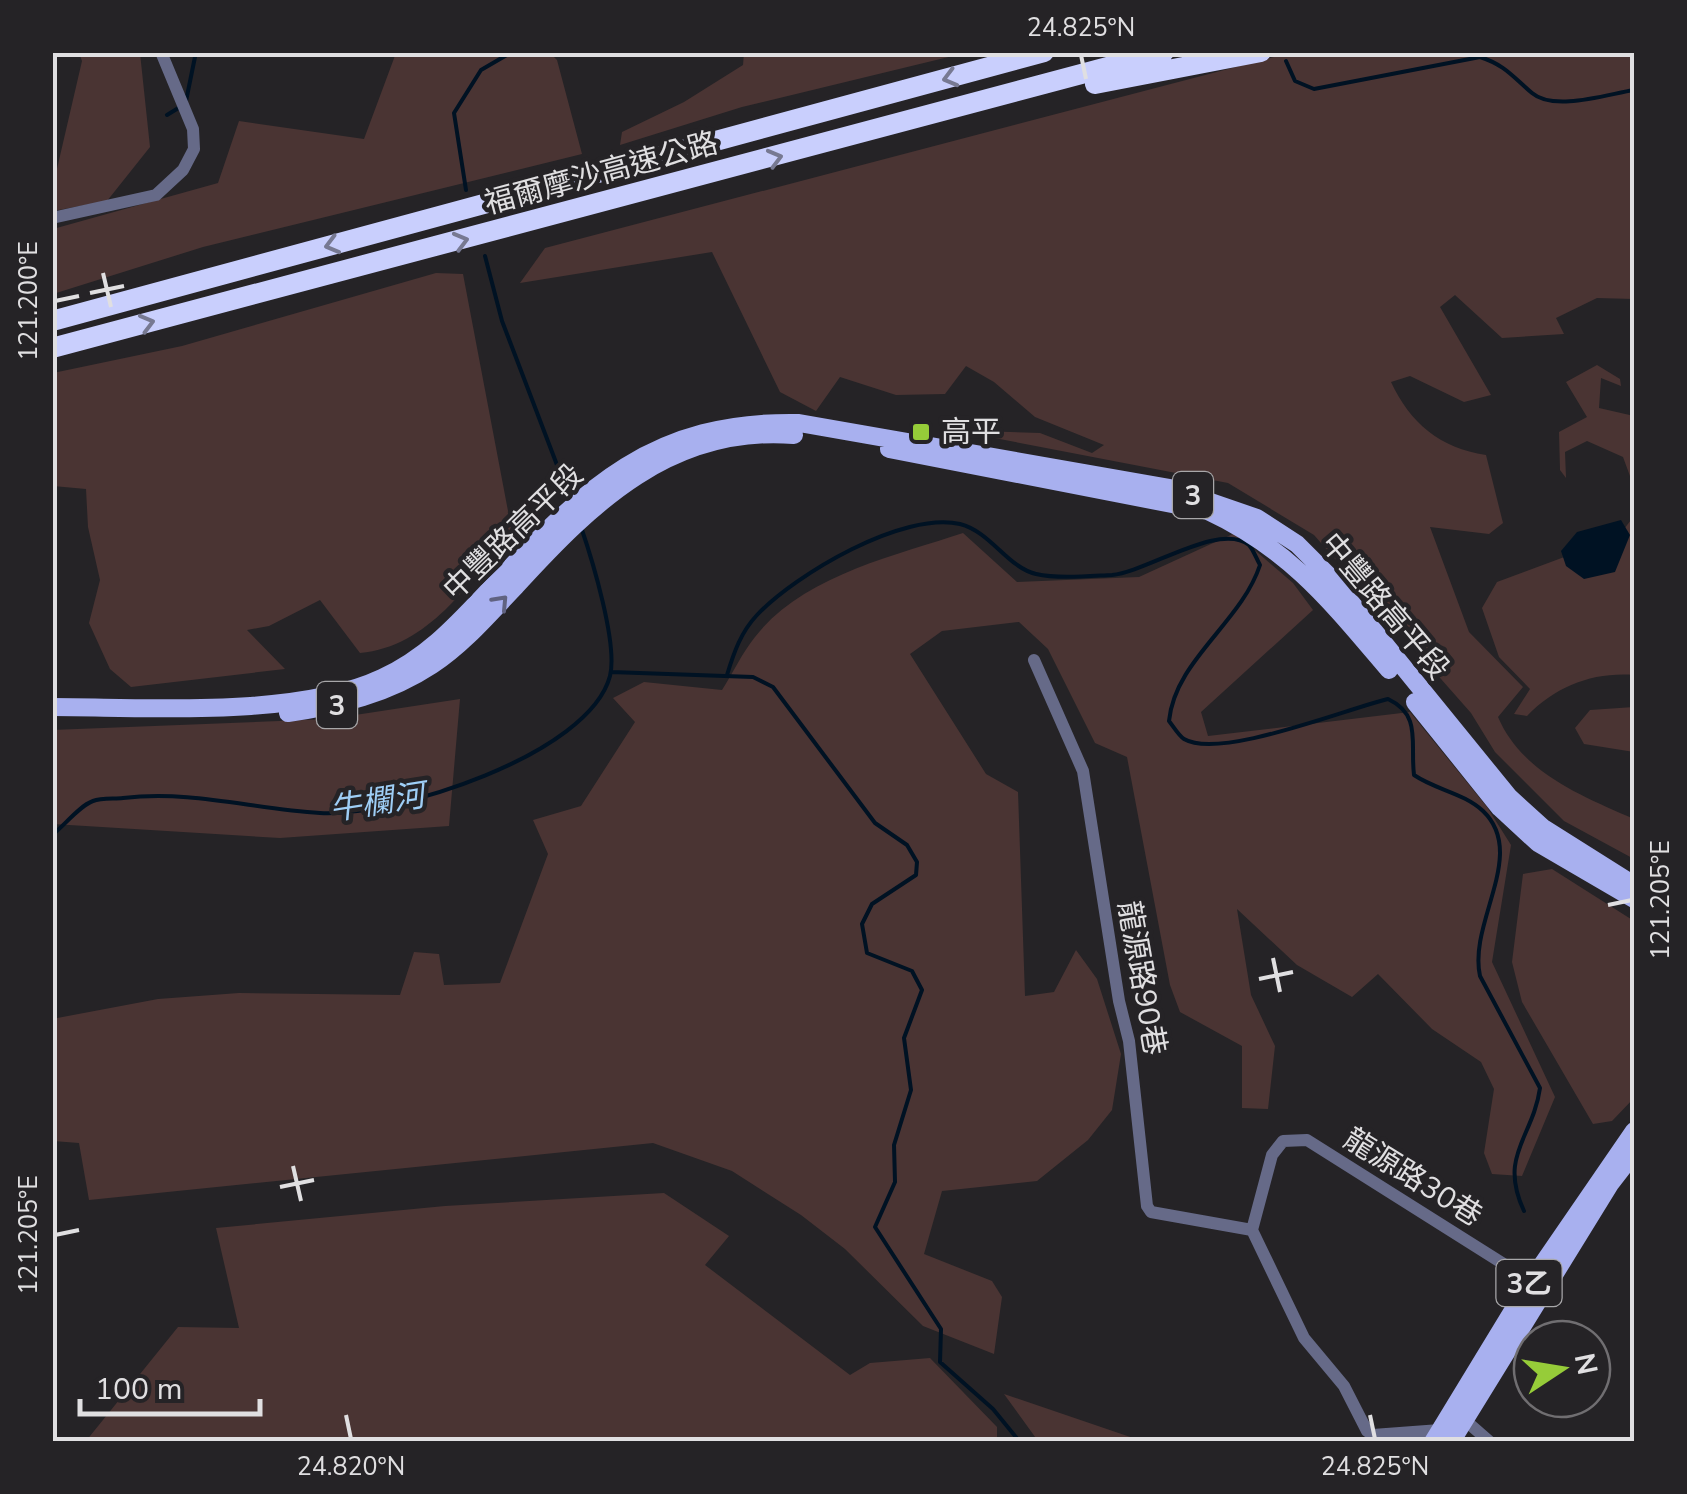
<svg xmlns="http://www.w3.org/2000/svg" width="1687" height="1494" font-family="'Nunito Sans','Noto Sans TC',sans-serif">
<style>
.green{fill:#4a3433}
.water{fill:#001223}
.lines{fill:none;stroke-linecap:round;stroke-linejoin:round}
.stream{stroke:#001223;stroke-width:4}
.minor{stroke:#666a88;stroke-width:12}
.major{stroke:#a8b0ef;stroke-width:18}
.highway{stroke:#c9cffd;stroke-width:20}
.oneway{stroke:#777992}
.oneway2{stroke:#606280}
.ticks{fill:none;stroke:#e0dfe1;stroke-width:4}
.poi-dot{fill:#96cc39;stroke:#252326;stroke-width:4}
.labels{text-anchor:middle;stroke-width:9;stroke-linejoin:round;paint-order:stroke}
.shield{fill:#252326;stroke:#a8a7a9;stroke-width:2.5}
.shield-label{font-size:28px;font-weight:bold;fill:#e0dfe1}
.street-label{font-size:30px;fill:#e0dfe1;stroke:#252326}
.poi-label{font-size:30px;fill:#e0dfe1;stroke:#252326;text-anchor:start}
.water-label{font-size:32px;font-style:italic;fill:#9ecef6;stroke:#252326}
.neatline{fill:none;stroke:#e0dfe1;stroke-width:4}
.ticks-label{font-size:25px;text-anchor:middle;fill:#e0dfe1}
</style>
<rect width="100%" height="100%" fill="#252326"/>
<!-- green -->
<path class="green" d="M79 53H140L150 147 107 201 53 211V186L82 61Z
M396 53H550L557 60 582 154 203 247 53 294V229L218 183 239 121 364 139Z
M744 53V52L965 53 742 107 620 145 622 132 684 102 743 65Z
M1289 53 1634 56V299L1597 298 1556 318 1564 334 1502 338 1455 295 1440 307 1491 395 1464 402 1410 376 1391 382C1410 423 1440 448 1486 455L1503 523 1489 534 1430 527 1469 632 1523 687 1498 717C1522 773 1582 796 1634 819V859L1564 821 1495 752 1471 713 1314 535 1228 483 979 435V431L1040 433 1092 453 1104 445 1035 417 994 382 966 366 945 394 896 395 840 377 816 411 780 392 712 252 520 283 545 248Z
M436 273 463 274 512 532C470 581 430 647 360 653L320 600 269 626 247 630 285 669 131 687 110 669 89 623 100 580 88 527 86 489 53 486V373L182 346Z
M1597 365 1620 379 1621 386 1601 378 1599 408 1634 416V487L1623 457 1587 441 1565 452 1566 478 1560 470 1559 432 1587 417 1566 382Z
M1634 516V675C1593 672 1556 686 1527 716L1514 714 1530 689 1499 657 1482 608 1497 582 1618 537Z
M963 533 1017 582 1139 577 1235 533 1293 583 1313 610 1201 712 1208 736 1410 712 1487 807 1511 845 1492 962 1555 1097 1522 1176 1492 1174 1484 1153 1494 1089 1481 1062 1432 1029 1378 974 1352 997 1297 965 1237 909 1251 995 1275 1046 1268 1109 1242 1108V1046L1180 1012 1170 985 1127 757 1095 743 1048 649 1019 622 942 631 910 654 986 774 1018 792 1025 996 1054 992 1076 950 1097 979 1121 1054 1112 1110 1088 1140 1037 1181 942 1191 924 1254 992 1281 1002 1297 994 1354 923 1326 845 1249 801 1215 732 1171 653 1143 89 1200 79 1143 53 1141 52 1019 158 999 239 993 400 995 414 952 439 954 444 985 500 983 548 854 533 820 581 806 635 722 613 698 644 682 722 690C733 673 742 653 755 637 802 576 894 556 963 533Z
M460 699 449 826 280 838 53 824 52 730 329 719Z
M1634 707V752L1584 744 1575 728 1590 710Z
M1552 869 1634 921V1098L1612 1121 1593 1124 1522 1002 1512 962 1523 874Z
M664 1193 729 1236 705 1265 850 1375 870 1363 930 1358 997 1427V1441H86L178 1327 239 1328 216 1228 445 1206Z
M1004 1394 1142 1441H1038Z"/>
<!-- water -->
<path class="water" d="M1621 520 1630 535 1615 572 1584 579 1566 566 1561 551 1577 532Z"/>
<g class="lines">
<!-- stream -->
<path class="stream" d="M1286 61 1295 81 1314 89 1480 57C1505 65 1513 77 1532 93 1554 112 1608 94 1634 90
M186 101 196 52
M167 115 180 107
M466 190 454 113 481 70 512 52
M485 256 502 321 570 499
M611 672 753 677 773 687 875 823 907 845 917 862 916 875 872 904 862 924 867 953 912 971 922 990 904 1038 911 1090 894 1145 895 1182 875 1227 941 1329 940 1362 993 1409 1020 1442
M727 675C734 652 741 632 757 615 796 574 903 511 960 524 991 532 1007 567 1036 574 1058 579 1090 576 1112 575 1147 572 1220 521 1249 545 1253 549 1257 560 1260 565 1241 623 1175 660 1169 721 1173 726 1179 736 1184 739 1220 760 1346 709 1388 699 1422 715 1410 743 1414 775 1436 790 1464 793 1483 811 1528 854 1468 922 1480 976L1540 1088C1533 1138 1498 1155 1524 1211
M52 835C64 826 79 806 93 801 101 798 114 799 123 798 193 790 252 809 320 813 394 817 589 755 610 676 618 644 592 559 581 527"/>
<!-- minor -->
<path class="minor" d="M52 218 156 195 183 170 194 149 193 129 161 52
M1034 660 1083 771 1119 1001 1129 1041 1147 1206 1151 1212 1252 1230
M1458 1414 1490 1442
M1440 1430 1373 1435 1367 1431 1344 1386 1304 1338 1252 1230 1272 1155 1283 1141 1307 1140 1537 1285"/>
<!-- major -->
<path class="major" d="M889 449 1208 511C1290 549 1332 603 1389 670
M1415 702 1500 808 1538 843 1634 899
M52 707C147 707 297 718 382 678 428 657 458 623 492 587 586 487 653 420 799 423L1170 488 1257 518 1297 544 1331 578 1509 797 1542 827 1634 885
M288 713C339 706 388 694 432 665 464 644 490 613 516 586 592 503 671 425 794 435
M1433 1442 1531 1281 1634 1131
M1451 1442 1610 1184 1634 1153"/>
<!-- highway -->
<path class="highway" d="M1095 84 1261 52
M52 321 1044 52
M52 348 1164 52"/>
</g>
<!-- one-way arrows -->
<defs><path id="oneway-chevron" d="M-2-3.5L2.5 0L-2 3.5" fill="none" stroke-width="1.6" stroke-linecap="round" stroke-linejoin="round" transform="scale(2.5)"/></defs>
<g class="oneway">
<use href="#oneway-chevron" transform="translate(950 78) rotate(165)"/>
<use href="#oneway-chevron" transform="translate(775 158) rotate(-15)"/>
<use href="#oneway-chevron" transform="translate(461 241) rotate(-15)"/>
<use href="#oneway-chevron" transform="translate(332 245) rotate(165)"/>
<use href="#oneway-chevron" transform="translate(147 323) rotate(-15)"/>
</g>
<use class="oneway2" href="#oneway-chevron" transform="translate(501 602) rotate(-47)"/>
<!-- ticks -->
<path class="ticks" d="M1081 55 1086 79M103 273 111 307M90 293 124 286M55 301 79 296M1608 905 1632 900M1273 958 1280 992M1259 979 1293 972M293 1166 301 1201M280 1187 314 1180M55 1235 79 1230M346 1415 351 1439M1370 1415 1375 1439"/>
<!-- markers -->
<rect class="poi-dot" x="911" y="422" width="20" height="20" rx="5"/>
<g class="labels">
<!-- shield labels -->
<g class="shield">
<rect x="1173" y="472" width="40" height="46" rx="8"/>
<rect x="317" y="682" width="40" height="46" rx="8"/>
<rect x="1496.5" y="1260" width="65" height="46" rx="8"/>
</g>
<g class="shield-label">
<text x="1193" y="505">3</text>
<text x="337" y="715">3</text>
<text x="1529" y="1293">3乙</text>
</g>
<!-- street labels -->
<g class="street-label">
<text transform="translate(601 173) rotate(-15)" y="10">福爾摩沙高速公路</text>
<text transform="translate(513 532) rotate(-44)" y="10">中豐路高平段</text>
<text transform="translate(1385 606) rotate(50)" y="10">中豐路高平段</text>
<text transform="translate(1142 978) rotate(80)" y="10">龍源路90巷</text>
<text transform="translate(1413 1177) rotate(32)" y="10">龍源路30巷</text>
</g>
<!-- poi labels -->
<g class="poi-label">
<text x="941" y="442">高平</text>
</g>
<!-- water labels -->
<g class="water-label">
<text transform="translate(377 802) rotate(-9)" y="11">牛欄河</text>
</g>
</g>
<!-- border -->
<rect width="1687" height="1494" fill="none" stroke="#252326" stroke-width="110"/>
<!-- north arrow -->
<g transform="translate(1562 1369) rotate(78)"><circle r="48" fill="#252326" stroke="#706e71" stroke-width="2.5"/>
<path d="M0-8L18 38L0 25L-18 38Z" fill="#96cc39"/>
<text y="-15" font-size="28" font-weight="bold" text-anchor="middle" fill="#e0dfe1">N</text>
</g>
<!-- scale -->
<path d="M80 1399v15h180v-15" fill="none" stroke="#e0dfe1" stroke-width="5"/>
<text x="95" y="1399" font-size="30" fill="#e0dfe1" stroke="#252326" stroke-width="8" paint-order="stroke">100 m</text>
<rect x="55" y="55" width="1577" height="1384" class="neatline"/>
<g class="ticks-label">
<text x="1081" y="36">24.825°N</text>
<text transform="translate(28 301) rotate(-90)" y="9">121.200°E</text>
<text transform="translate(1660 900) rotate(-90)" y="9">121.205°E</text>
<text transform="translate(28 1235) rotate(-90)" y="9">121.205°E</text>
<text x="351" y="1475">24.820°N</text>
<text x="1375" y="1475">24.825°N</text>
</g>
</svg>
